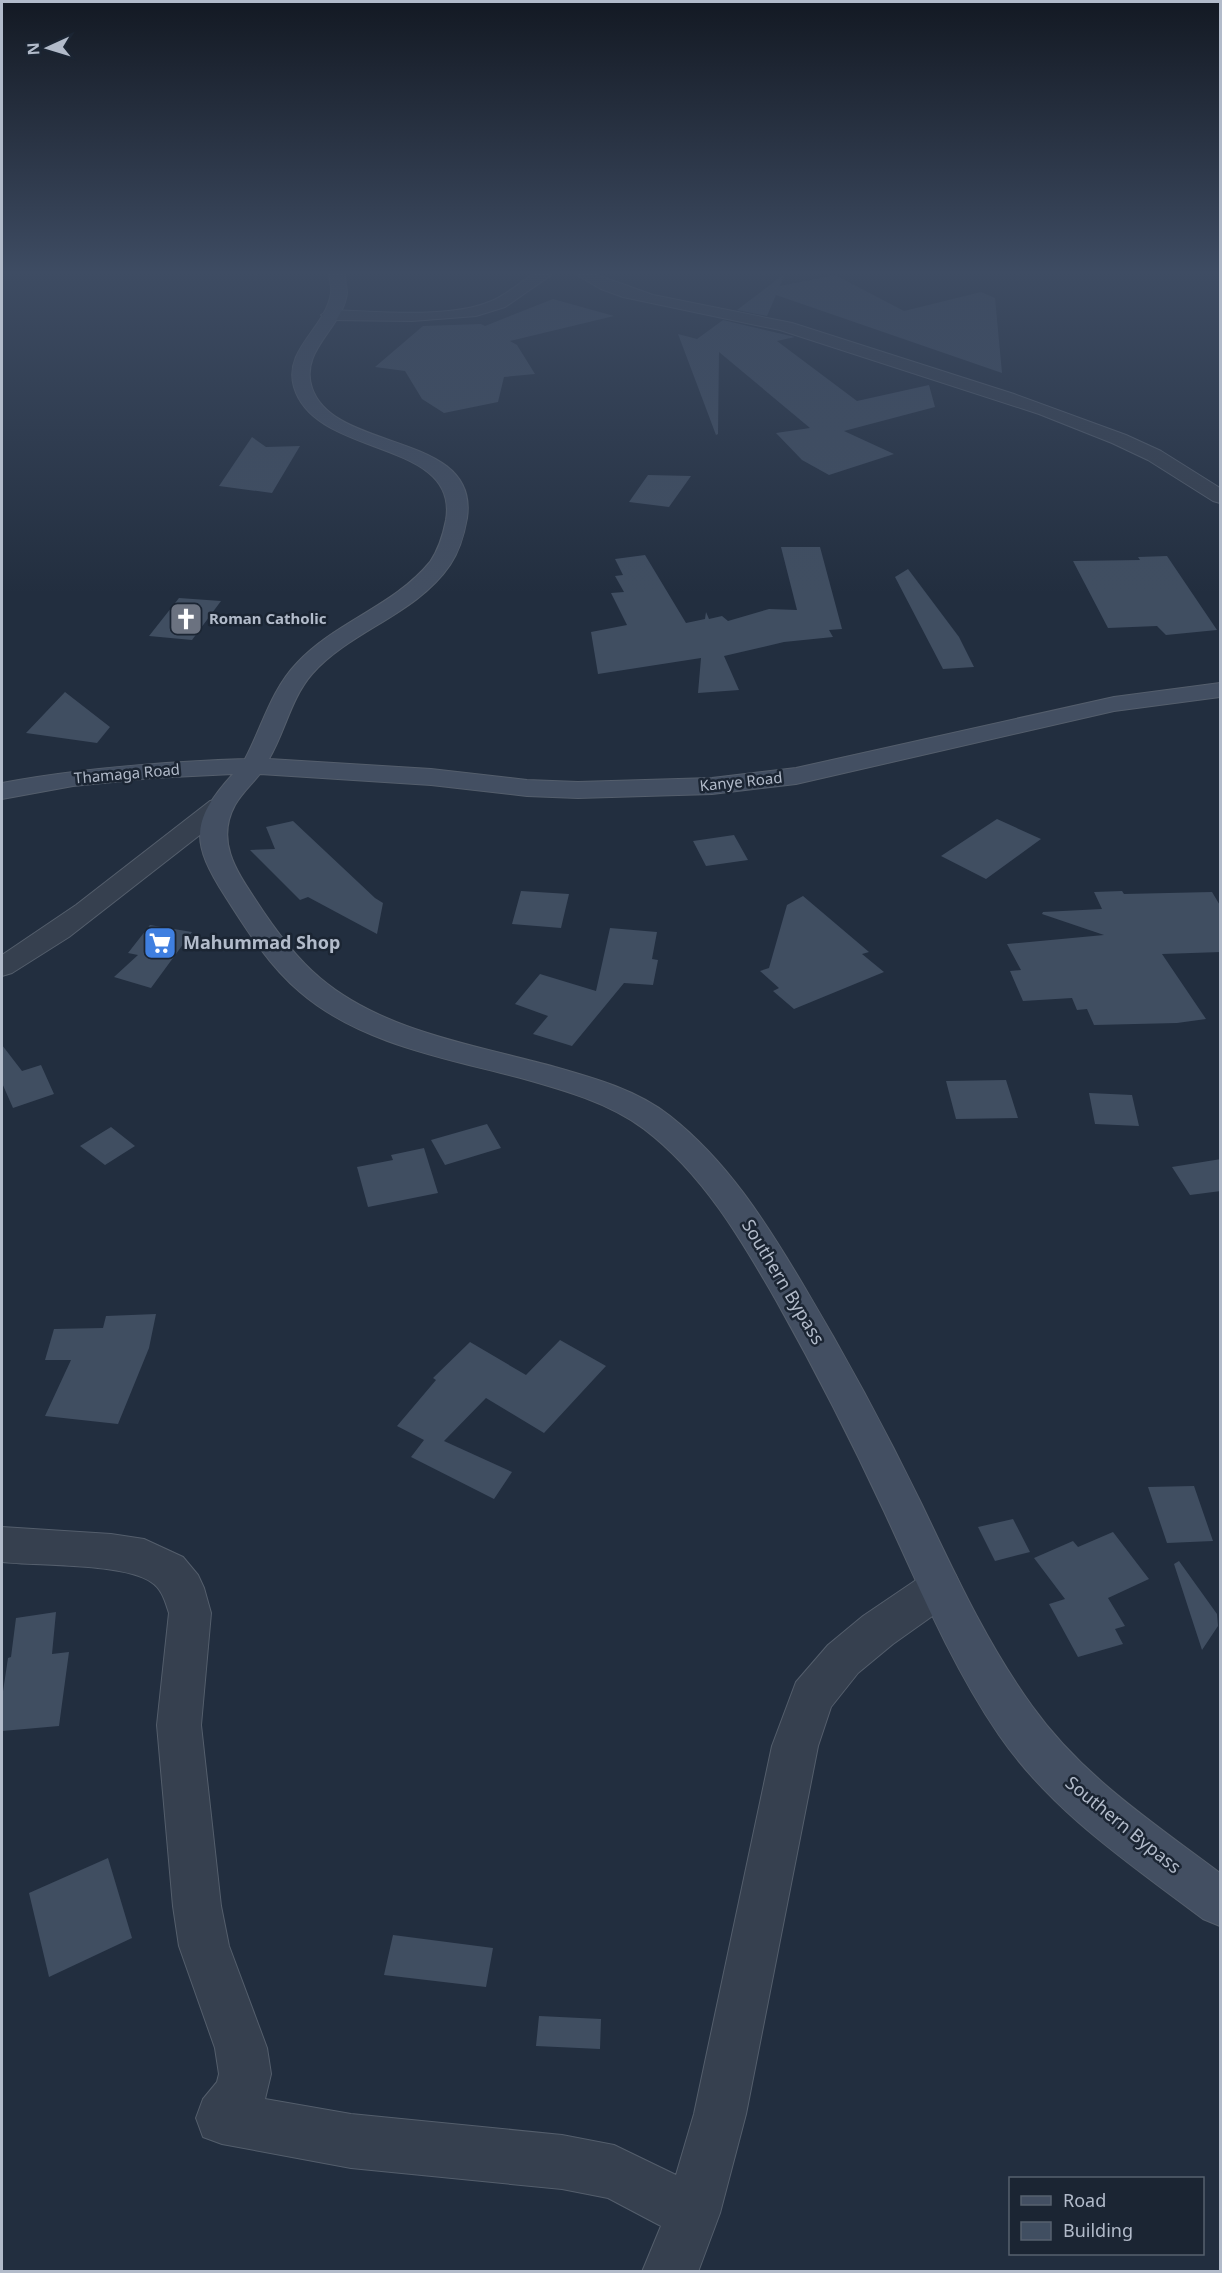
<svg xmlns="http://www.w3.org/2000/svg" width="1222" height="2273" font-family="'Noto Sans',sans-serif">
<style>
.building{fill:#404e61}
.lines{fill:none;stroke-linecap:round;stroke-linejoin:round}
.street-casing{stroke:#545e6c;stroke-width:2}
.secondary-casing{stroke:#545e6c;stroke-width:2}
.street{fill:#36404f;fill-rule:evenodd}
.secondary{fill:#434f62;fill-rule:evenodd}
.labels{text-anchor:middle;stroke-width:5;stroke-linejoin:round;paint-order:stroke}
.far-poi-label{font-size:15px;font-weight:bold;fill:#b2bbca;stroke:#1b2533;text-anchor:start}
.far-street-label{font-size:15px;fill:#b2bbca;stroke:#1b2533}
.poi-label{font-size:18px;font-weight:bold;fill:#b2bbca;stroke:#1b2533;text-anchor:start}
.street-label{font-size:18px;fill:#b2bbca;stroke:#1b2533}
</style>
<rect width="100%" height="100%" fill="#222e3f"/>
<!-- building -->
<path class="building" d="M783 275H784L780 286 835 275 904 311 981 292 995 298 1002 373 776 295 767 316 737 310Z
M553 299 614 316 510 341 517 345 535 374 504 377 498 402 444 413 422 399 405 371 375 367 423 326 481 324 485 326Z
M723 320 795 337 777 341 857 401 929 385 935 407 844 431 894 454 829 475 802 460 776 433 810 428 719 352 718 434 716 435 678 334 697 339Z
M252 437 266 447 300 446 272 493 219 486Z
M648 475 691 476 669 507 629 502Z
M781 547H820L842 629 829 630 833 637 784 642 724 656 739 690 698 693 701 658 598 674 591 632 627 625 611 593 624 592 615 576 623 575 615 559 645 555 686 623 705 619 706 612 709 619 722 616 728 621 769 609 797 610Z
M1167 556 1217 630 1166 635 1157 626 1108 628 1073 561 1140 560 1138 557Z
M908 569 959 637 974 667 943 669 895 577Z
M179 598 221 601 192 640 149 636Z
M65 692 110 727 97 743 26 733Z
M997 819 1041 839 986 879 941 856Z
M293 821 375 898 383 903 377 934 308 897 300 900 250 850 275 849 266 827Z
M734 835 748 860 706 866 693 841Z
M521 891 569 894 561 928 512 924Z
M1122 891 1124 894 1212 892 1221 907V952L1162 954 1206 1019 1177 1023 1094 1025 1087 1009 1077 1010 1072 998 1023 1001 1010 971 1021 970 1007 944 1104 935 1042 914 1043 912 1102 909 1094 892Z
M803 896 869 952 862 954 884 972 794 1009 773 991 779 988 760 971 769 968 787 905Z
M150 925 192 932 151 988 114 977 138 955 128 953Z
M610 928 657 932 652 959 658 960 653 985 624 983 572 1046 533 1034 548 1016 515 1004 540 974 596 991Z
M2 1045 22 1071 41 1065 54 1094 13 1108 2 1083Z
M1006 1080 1018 1118 956 1119 946 1081Z
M1089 1093 1132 1095 1139 1126 1095 1124Z
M487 1124 501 1148 445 1165 431 1140Z
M111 1127 135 1146 105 1165 80 1146Z
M424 1148 438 1193 368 1207 357 1167 393 1160 391 1155Z
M1221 1159V1191L1190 1195 1172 1167Z
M156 1314 149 1348 118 1424 45 1416 71 1360H45L54 1329 103 1328 106 1316Z
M560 1340 606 1366 544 1433 486 1398 444 1441 512 1472 494 1499 411 1457 424 1440 397 1426 436 1380 433 1378 470 1342 526 1375Z
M1194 1486 1213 1541 1167 1543 1148 1487Z
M1013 1519 1030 1552 995 1561 978 1527Z
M1113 1532 1149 1579 1108 1598 1125 1626 1115 1629 1123 1644 1078 1657 1049 1604 1065 1599 1034 1558 1073 1541 1078 1547Z
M1179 1561 1217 1614 1218 1626 1202 1650 1174 1564Z
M56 1612 52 1654 69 1652 59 1726 2 1731V1698L8 1658 11 1657 16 1618Z
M108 1858 132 1938 49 1977 29 1893Z
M393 1935 493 1948 486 1987 384 1975Z
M539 2016 601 2019 600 2049 536 2046Z"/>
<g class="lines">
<!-- street casing -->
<g class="street-casing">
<path id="street" d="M532 275H551L505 307 476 316 412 321 329 320 321 315 329 310C374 311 448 319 489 302 505 296 518 284 532 275Z
M577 275H597L653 295 792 323 1014 394 1126 435 1161 451 1220 488V503L1213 501 1148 460 1112 443 1039 414 780 330 623 297 601 289Z
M219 799 228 801 232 807 228 813 69 937 12 973 2 976V955L76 905 210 801Z
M2 1527 111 1534 144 1539 183 1557 198 1575 204 1588 211 1613 201 1725 221 1906 229 1946 267 2048 271 2074 265 2099 351 2114 562 2135 614 2145 676 2175 694 2114 772 1746 796 1682 828 1645 863 1616 925 1574 940 1569 955 1574 961 1587 955 1600 893 1644 858 1673 831 1707 818 1746 746 2114 720 2213 698 2272H642L661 2226 608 2198 562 2189 351 2168 222 2144 203 2137 196 2118 203 2099 217 2082 219 2074 215 2048 179 1946 173 1906 157 1725 169 1613C165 1601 162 1589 151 1582 124 1563 38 1566 2 1562Z"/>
</g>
<!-- secondary casing -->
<g class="secondary-casing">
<path id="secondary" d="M329 275H345C345 281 347 288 347 293 343 328 299 350 312 388 334 453 480 431 467 518 464 535 460 550 450 565 416 615 351 630 312 674 291 698 285 732 269 759L431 769 527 780 578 782 712 778 796 768 1114 697 1220 683V697L1114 711 796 784 712 794 578 798 527 796 431 785 260 774C252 784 242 793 235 805 216 840 235 869 255 899 273 927 294 956 320 978 384 1032 476 1045 555 1067 594 1078 637 1090 670 1116 727 1161 765 1221 802 1283 845 1355 885 1429 922 1505 955 1574 987 1644 1032 1706 1082 1776 1152 1822 1220 1873V1926L1203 1919C1129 1863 1052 1812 999 1735 952 1666 919 1587 884 1511 851 1440 815 1370 777 1302 741 1239 703 1174 644 1129 608 1102 560 1089 517 1077 444 1058 359 1043 300 992 269 966 246 929 225 896 192 844 189 822 233 774L152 778 73 786 2 799V783C82 768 162 762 245 759 262 727 271 690 297 663 335 622 394 606 430 562 439 549 443 535 446 520 460 438 315 459 294 387 283 349 326 328 331 293 332 288 330 281 329 275Z"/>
</g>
<!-- street -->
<use href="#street" class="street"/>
<!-- secondary -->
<use href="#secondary" class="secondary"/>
</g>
<!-- sky -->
<linearGradient id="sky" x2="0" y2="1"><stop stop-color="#131923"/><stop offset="0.46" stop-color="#3e4c63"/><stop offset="1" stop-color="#3e4c63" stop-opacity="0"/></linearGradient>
<rect width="1222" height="593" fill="url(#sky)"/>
<!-- icons -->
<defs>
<g id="church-square" transform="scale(1.725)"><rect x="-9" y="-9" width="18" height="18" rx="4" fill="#6b7280" stroke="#1b2533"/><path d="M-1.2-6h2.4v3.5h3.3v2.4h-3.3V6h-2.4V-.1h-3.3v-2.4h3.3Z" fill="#fff"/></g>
<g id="supermarket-square" transform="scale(1.725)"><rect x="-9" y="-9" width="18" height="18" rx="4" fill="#3f7fe0" stroke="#1b2533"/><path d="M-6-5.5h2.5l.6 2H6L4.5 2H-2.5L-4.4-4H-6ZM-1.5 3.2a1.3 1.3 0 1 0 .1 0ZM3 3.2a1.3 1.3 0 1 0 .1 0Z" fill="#fff"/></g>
</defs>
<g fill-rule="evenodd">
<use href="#church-square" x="186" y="619"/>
<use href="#supermarket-square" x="160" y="943"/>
</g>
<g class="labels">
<!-- far-poi labels -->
<g class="far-poi-label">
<text x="209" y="624">Roman Catholic</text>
</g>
<!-- far-street labels -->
<g class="far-street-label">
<text transform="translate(127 774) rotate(-5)" y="5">Thamaga Road</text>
<text transform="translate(741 782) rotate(-6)" y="5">Kanye Road</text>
</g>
<!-- poi labels -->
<g class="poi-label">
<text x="183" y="949">Mahummad Shop</text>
</g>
<!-- street labels -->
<g class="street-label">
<text transform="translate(783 1282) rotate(59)" y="6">Southern Bypass</text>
<text transform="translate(1123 1825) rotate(39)" y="6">Southern Bypass</text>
</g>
</g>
<!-- border -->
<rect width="1222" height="2273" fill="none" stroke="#b2bbca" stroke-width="6"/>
<!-- legend -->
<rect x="1009" y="2177" width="195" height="78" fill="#1b2533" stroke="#57616f" stroke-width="1.5"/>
<rect x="1021" y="2196" width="30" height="9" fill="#434f62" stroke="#57616f" stroke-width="1.5"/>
<text x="1063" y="2207" font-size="18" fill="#b2bbca">Road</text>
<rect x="1021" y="2222" width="30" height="18" fill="#404e61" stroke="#57616f" stroke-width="1.5"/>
<text x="1063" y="2237" font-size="18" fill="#b2bbca">Building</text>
<!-- north arrow -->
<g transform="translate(48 48) rotate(266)" stroke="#1b2533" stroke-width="4.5" paint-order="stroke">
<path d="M0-4.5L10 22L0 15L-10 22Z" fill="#b2bbca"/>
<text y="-9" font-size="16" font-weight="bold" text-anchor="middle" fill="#b2bbca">N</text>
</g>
</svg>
